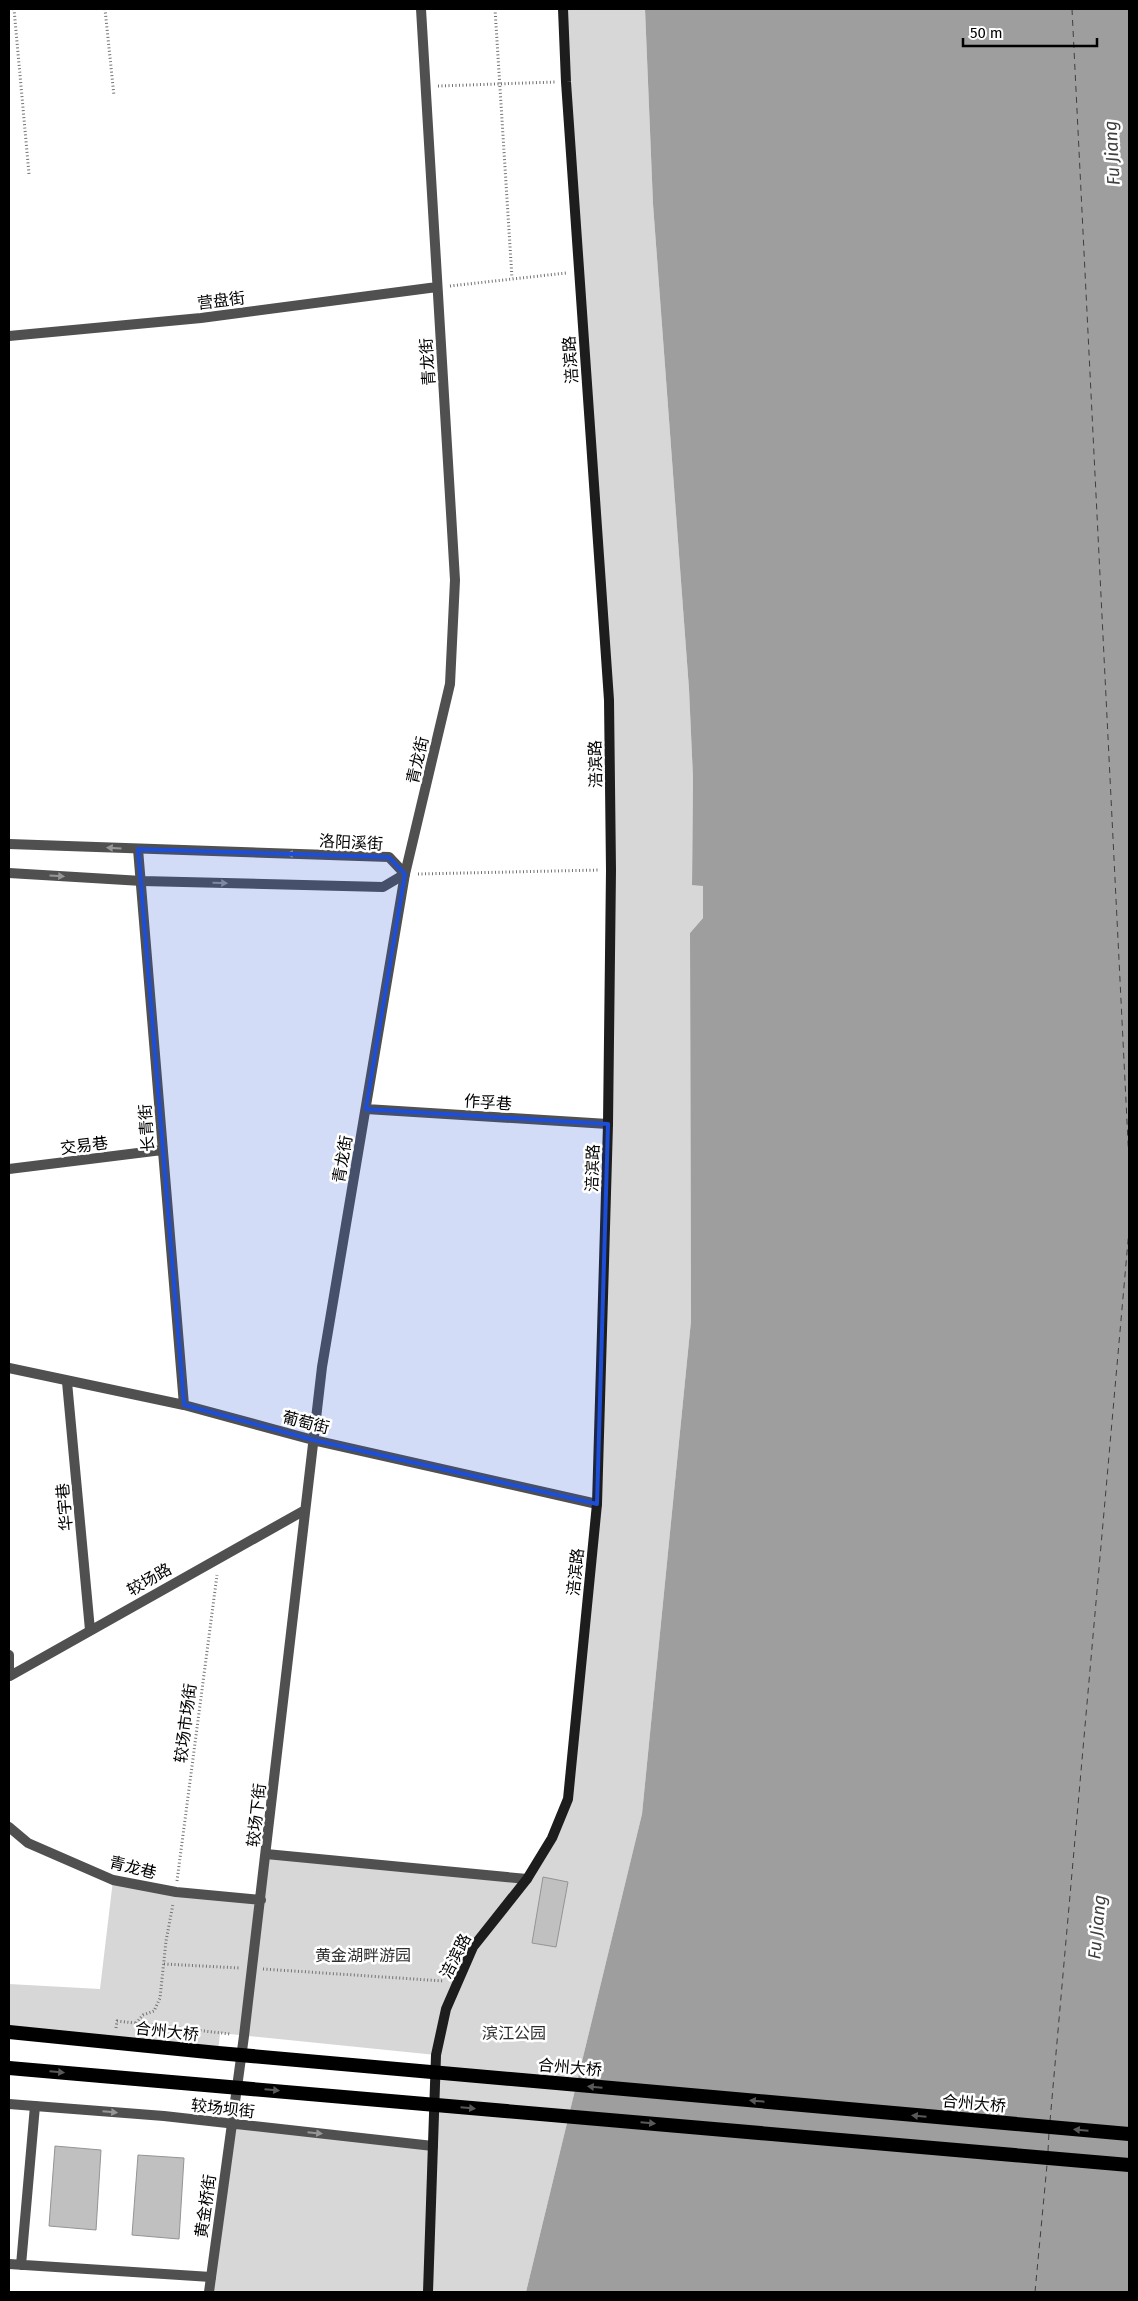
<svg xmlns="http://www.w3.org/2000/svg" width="1138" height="2301" font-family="'Fira Sans','Noto Sans SC',sans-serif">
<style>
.green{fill:#d7d7d7}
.water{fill:#9e9e9e}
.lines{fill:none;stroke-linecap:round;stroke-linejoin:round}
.ferry{stroke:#3f3f3f;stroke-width:1;stroke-dasharray:6 5;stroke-linecap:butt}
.building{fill:#c0c0c0;stroke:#949494}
.path{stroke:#727272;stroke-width:3;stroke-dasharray:1 2.5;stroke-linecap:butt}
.pedestrian{stroke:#505050;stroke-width:10}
.minor{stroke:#505050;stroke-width:10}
.tertiary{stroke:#505050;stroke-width:10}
.secondary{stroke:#1d1d1d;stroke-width:10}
.trunk{stroke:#000;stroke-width:14}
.oneway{fill:#969696}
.oneway2{fill:#595959}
.marked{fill:#1d4ed8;fill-opacity:0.2;stroke:#1d4ed8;stroke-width:4;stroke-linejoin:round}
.labels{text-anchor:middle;stroke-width:5;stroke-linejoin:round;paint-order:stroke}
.street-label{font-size:16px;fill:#000;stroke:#fff}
.park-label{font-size:16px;fill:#2e2e2e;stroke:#fff}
.water-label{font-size:18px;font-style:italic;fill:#3f3f3f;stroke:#fff}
</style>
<rect width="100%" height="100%" fill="#fff"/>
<!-- green -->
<path class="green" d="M563 9H645L653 204 689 689 693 778 692 885H703V918L690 933 691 1321 642 1814 526 2292H209L232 2124 433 2146 436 2055 220 2033 218 2053 9 2032V1984L100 1989 113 1880 260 1900 266 1854 527 1879 568 1799 597 1504 611 762Z"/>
<!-- water -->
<path class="water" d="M645 9H1129V2292H526L642 1814 691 1321 690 933 703 918V886L692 885 693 778 689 689 653 204Z"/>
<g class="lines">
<!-- ferry -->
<path class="ferry" d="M1072 9 1129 1162
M1050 2121 1129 1230
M1048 2151 1049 2132
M1035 2292 1047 2165"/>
</g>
<!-- building -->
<path class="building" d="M543 1877 568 1882 556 1947 532 1943Z
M55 2146 101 2150 96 2230 49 2226Z
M138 2155 184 2158 179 2239 132 2235Z"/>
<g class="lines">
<!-- path -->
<path class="path" d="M14 9 29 174
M105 9 114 96
M495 9 512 278
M438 86 555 82
M450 286 566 273
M418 874 600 870
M177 1881 217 1575
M164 1964 240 1968
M263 1969 444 1981
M136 2023 143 2015 154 2011 160 1998 166 1941 173 1904
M116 2028 117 2021 230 2034
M17 2292V2289"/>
<!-- pedestrian -->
<path class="pedestrian" d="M9 2264 211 2277
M21 2265 35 2106"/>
<!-- minor -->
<path class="minor" d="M9 336 201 318 437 287
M138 849 184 1405
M366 1109 608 1124
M9 1169 162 1150
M9 1368 184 1405 313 1440 597 1504
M67 1382 90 1630
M10 1676 305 1510
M9 1827 28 1843 113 1880 176 1892 261 1900
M266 1854 527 1879
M9 2104 164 2116 433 2146
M209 2292 244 2036 322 1367 405 874 450 684 455 580 421 9"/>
<!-- tertiary -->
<path class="tertiary" d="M9 844 389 857 405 874 383 887 142 881 9 873
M9 1655V1676"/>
<!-- secondary -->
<path class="secondary" d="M428 2292 436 2055 446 2009 473 1947 527 1879 552 1838 568 1799 597 1504 608 1124 611 870 609 700 566 82 563 9"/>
<!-- trunk -->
<path class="trunk" d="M9 2032 218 2053 1129 2134
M9 2068 1129 2165"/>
</g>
<!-- one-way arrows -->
<defs><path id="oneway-solid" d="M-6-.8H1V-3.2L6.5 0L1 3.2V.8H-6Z" transform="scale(1.25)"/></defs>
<g class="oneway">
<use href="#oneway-solid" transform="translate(114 848) rotate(-177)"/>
<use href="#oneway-solid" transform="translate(294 854) rotate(-178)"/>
<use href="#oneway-solid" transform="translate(57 876) rotate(3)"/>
<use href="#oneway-solid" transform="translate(220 883) rotate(1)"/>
<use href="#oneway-solid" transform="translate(110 2112) rotate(5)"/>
<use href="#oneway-solid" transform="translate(315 2133) rotate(6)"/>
</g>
<g class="oneway2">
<use href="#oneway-solid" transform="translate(57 2072) rotate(5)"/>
<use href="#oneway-solid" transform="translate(595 2087) rotate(-175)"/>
<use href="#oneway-solid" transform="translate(272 2090) rotate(5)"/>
<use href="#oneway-solid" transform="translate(757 2101) rotate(-175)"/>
<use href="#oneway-solid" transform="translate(468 2108) rotate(5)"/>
<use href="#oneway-solid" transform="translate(919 2116) rotate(-175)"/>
<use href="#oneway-solid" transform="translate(648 2123) rotate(5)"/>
<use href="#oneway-solid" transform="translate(1081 2130) rotate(-175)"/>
</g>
<!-- marked area -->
<path class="marked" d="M138 849 389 857 405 874 366 1109 608 1124 597 1504 313 1440 184 1405Z"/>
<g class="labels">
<!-- street labels -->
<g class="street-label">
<text transform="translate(221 300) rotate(-7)" y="6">营盘街</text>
<text transform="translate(570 360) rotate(-94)" y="6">涪滨路</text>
<text transform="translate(427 362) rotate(-94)" y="6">青龙街</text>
<text transform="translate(417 760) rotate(-77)" y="6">青龙街</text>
<text transform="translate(595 764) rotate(-91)" y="6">涪滨路</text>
<text transform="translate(351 842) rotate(3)" y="6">洛阳溪街</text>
<text transform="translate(488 1102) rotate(4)" y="6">作孚巷</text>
<text transform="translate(146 1128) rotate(-94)" y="6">长青街</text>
<text transform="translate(84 1145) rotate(-7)" y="6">交易巷</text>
<text transform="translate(342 1159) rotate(-80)" y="6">青龙街</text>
<text transform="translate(592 1168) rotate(-88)" y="6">涪滨路</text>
<text transform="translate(306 1422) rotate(14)" y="6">葡萄街</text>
<text transform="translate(64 1507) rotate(-95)" y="6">华宇巷</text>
<text transform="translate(575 1572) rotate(-84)" y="6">涪滨路</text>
<text transform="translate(149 1579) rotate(-30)" y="6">较场路</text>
<text transform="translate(185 1723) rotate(-83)" y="6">较场市场街</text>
<text transform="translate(256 1815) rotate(-84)" y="6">较场下街</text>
<text transform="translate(133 1867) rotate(14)" y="6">青龙巷</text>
<text transform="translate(455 1956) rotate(-63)" y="6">涪滨路</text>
<text transform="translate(167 2031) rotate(6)" y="6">合州大桥</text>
<text transform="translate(570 2067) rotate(5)" y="6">合州大桥</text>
<text transform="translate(974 2103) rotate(5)" y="6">合州大桥</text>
<text transform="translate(223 2108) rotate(6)" y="6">较场坝街</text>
<text transform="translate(205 2206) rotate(-82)" y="6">黄金桥街</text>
</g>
<!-- park labels -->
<g class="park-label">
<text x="363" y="1961">黄金湖畔游园</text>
<text x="514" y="2039">滨江公园</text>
</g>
<!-- water labels -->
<g class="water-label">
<text transform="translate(1112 153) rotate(-93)" y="6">Fu Jiang</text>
<text transform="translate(1097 1927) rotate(-85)" y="6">Fu Jiang</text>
</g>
</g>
<!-- border -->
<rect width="1138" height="2301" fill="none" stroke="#000000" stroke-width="20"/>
<!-- scale -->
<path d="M963 38v8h134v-8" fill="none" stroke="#000000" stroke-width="2.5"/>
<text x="970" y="38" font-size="15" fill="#000000" stroke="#ffffff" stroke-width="4" paint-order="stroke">50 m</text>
</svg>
